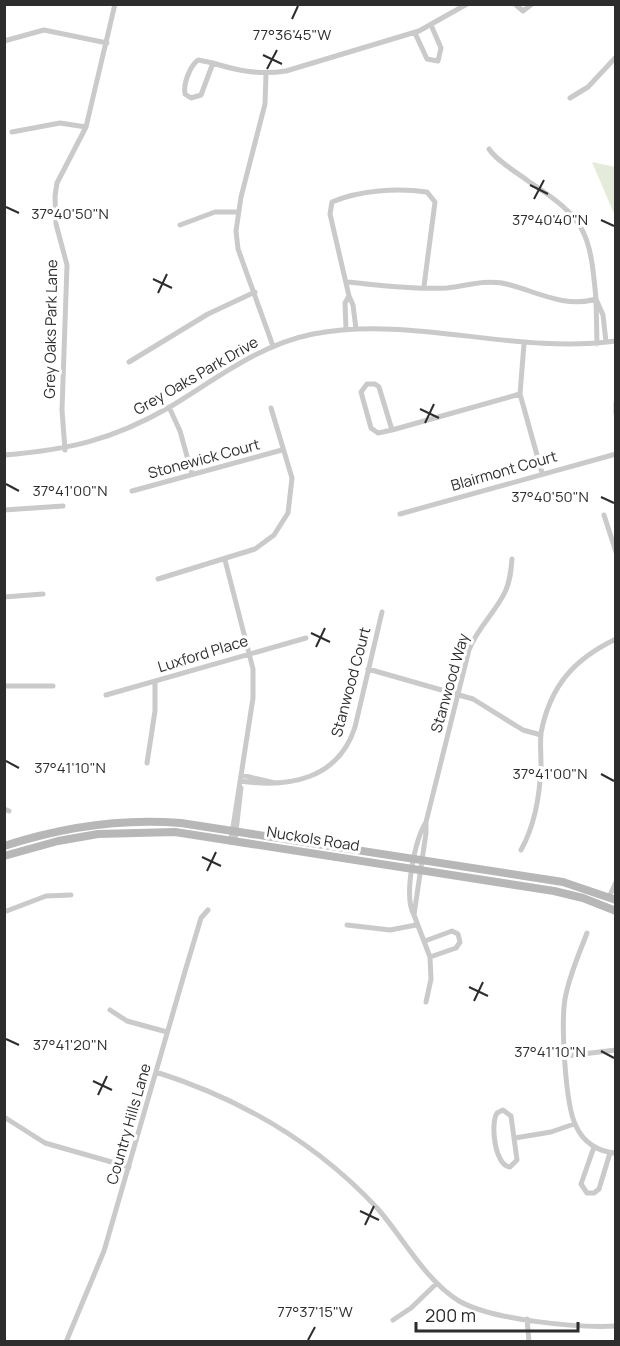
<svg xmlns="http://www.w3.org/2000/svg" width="620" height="1346" font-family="Manrope,sans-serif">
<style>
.green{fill:#e4ebda}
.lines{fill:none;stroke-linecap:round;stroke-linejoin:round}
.street{stroke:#cacaca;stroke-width:5}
.secondary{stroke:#b7b7b7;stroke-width:8}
.ticks{fill:none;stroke:#2d2d2d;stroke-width:2}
.labels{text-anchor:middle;stroke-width:6;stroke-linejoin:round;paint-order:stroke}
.street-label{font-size:15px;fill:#2d2d2d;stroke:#fff}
.ticks-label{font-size:15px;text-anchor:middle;fill:#2d2d2d;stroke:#fff;stroke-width:6;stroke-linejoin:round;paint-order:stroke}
</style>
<rect width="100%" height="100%" fill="#fff"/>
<!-- green -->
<path class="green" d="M592 162 615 167V216Z"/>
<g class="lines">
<!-- street -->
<path class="street" d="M515 4 523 11 532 4
M415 33 427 59 438 61 441 48 431 25
M4 41 44 30 107 43
M198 60 213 63 201 95 191 98 185 94C183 84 190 66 198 60Z
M213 63C238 71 260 75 286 71L419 31 467 4
M266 74 265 104 241 197 236 231 238 249 273 346
M570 98 588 87 616 57
M12 132 60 123 86 127
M180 225 215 212H237
M347 282C379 285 415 290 447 288 466 286 483 280 502 283 532 289 563 309 596 299 590 231 586 219 528 181 515 171 498 162 489 149
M349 296 330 214 332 202C360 190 397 188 427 192L435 202 424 286
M346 329 345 303 349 296 353 305 356 329
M524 344 520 394 542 473
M597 344 596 299 603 315 606 342
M129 362 208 314 255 292
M616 403V413
M169 407 180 431 192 474
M392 430 378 433 371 428 361 392 367 384H375L379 387 392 430 520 394
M65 450 62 410 67 265 56 224 55 196 57 183 86 127 115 4
M4 455C68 450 112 440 168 408 215 380 258 345 313 334 413 315 514 355 616 341
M132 491 282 450
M4 510 63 506
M400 514 616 454
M604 515 616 552
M225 560 253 669V698L231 840
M158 579 255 549 274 535 288 513 292 478 271 408
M4 597 43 594
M368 669 473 699 523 730 541 735
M4 686H53
M106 695 306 638
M147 763 155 711V681
M241 775 275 783
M240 781C288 788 338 780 355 727L382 612
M4 809 9 811
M426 822 469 650C477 628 495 613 505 592 510 582 511 571 512 559
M426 822V833L414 915C403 896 415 840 426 822Z
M235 840 241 788
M521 850C535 825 540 794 541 765 541 755 540 743 541 733 550 686 574 659 616 639
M609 897 616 882
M4 912 46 896 71 895
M414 915 430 957 431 979 426 1002
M347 925 390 930 416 925
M587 933C579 954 569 976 565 999 561 1023 565 1105 576 1126 583 1142 598 1152 616 1153
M425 941 452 931 458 934 460 942 456 948 430 957
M110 1010 127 1021 167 1032
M566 1056 616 1050
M156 1072C241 1099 317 1143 378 1209 404 1239 425 1280 459 1301 492 1320 577 1328 616 1326
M503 1110 511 1116 517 1160 510 1167C495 1166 490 1124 497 1113Z
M4 1117 45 1143 129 1167
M515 1138 551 1132 574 1124
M594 1147 581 1184 587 1193H594L599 1189 610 1153
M527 1319 529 1342
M393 1320 411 1308 437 1283
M66 1342 104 1251 186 968 201 918 208 910"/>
<!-- secondary -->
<path class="secondary" d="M4 846C62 827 121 818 181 823L563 882 616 900
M4 856 58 841 98 834 175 832 554 891 583 898 616 911"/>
</g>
<!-- ticks -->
<path class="ticks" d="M292 19 298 6M263 55 282 64M267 69 277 50M530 185 548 194M534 199 544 180M6 207 19 213M601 220 614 226M153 279 172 288M158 293 167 274M420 409 439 418M425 423 434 404M6 484 19 491M601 497 614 503M311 633 330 642M316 647 325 628M6 761 19 768M601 774 614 781M202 857 221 866M207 871 216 852M469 987 488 996M474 1001 483 982M6 1039 19 1045M601 1051 614 1058M93 1081 112 1090M98 1095 107 1076M360 1211 379 1220M365 1225 374 1206M308 1340 315 1327"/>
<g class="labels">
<!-- street labels -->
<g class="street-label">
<text transform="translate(51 329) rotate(-89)" y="5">Grey Oaks Park Lane</text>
<text transform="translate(196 376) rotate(-30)" y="5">Grey Oaks Park Drive</text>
<text transform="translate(204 459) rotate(-15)" y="5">Stonewick Court</text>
<text transform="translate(504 471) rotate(-16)" y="5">Blairmont Court</text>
<text transform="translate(203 654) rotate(-17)" y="5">Luxford Place</text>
<text transform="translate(351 682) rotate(-75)" y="5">Stanwood Court</text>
<text transform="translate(450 683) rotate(-74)" y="5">Stanwood Way</text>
<text transform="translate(313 839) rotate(9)" y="5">Nuckols Road</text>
<text transform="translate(129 1124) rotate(-74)" y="5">Country Hills Lane</text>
</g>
</g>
<g class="ticks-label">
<text x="292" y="40">77°36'45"W</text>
<text x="70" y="219">37°40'50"N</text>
<text x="550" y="225">37°40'40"N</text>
<text x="70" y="496">37°41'00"N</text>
<text x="550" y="502">37°40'50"N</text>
<text x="70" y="773">37°41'10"N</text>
<text x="550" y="779">37°41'00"N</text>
<text x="70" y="1050">37°41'20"N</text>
<text x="550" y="1057">37°41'10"N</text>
<text x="315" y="1317">77°37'15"W</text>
</g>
<!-- border -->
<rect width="620" height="1346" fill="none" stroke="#2d2d2d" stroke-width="12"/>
<!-- scale -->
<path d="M416 1322v9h162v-9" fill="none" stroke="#2d2d2d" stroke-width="3"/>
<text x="425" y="1322" font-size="18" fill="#2d2d2d" stroke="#ffffff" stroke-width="4.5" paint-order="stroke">200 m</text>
</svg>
